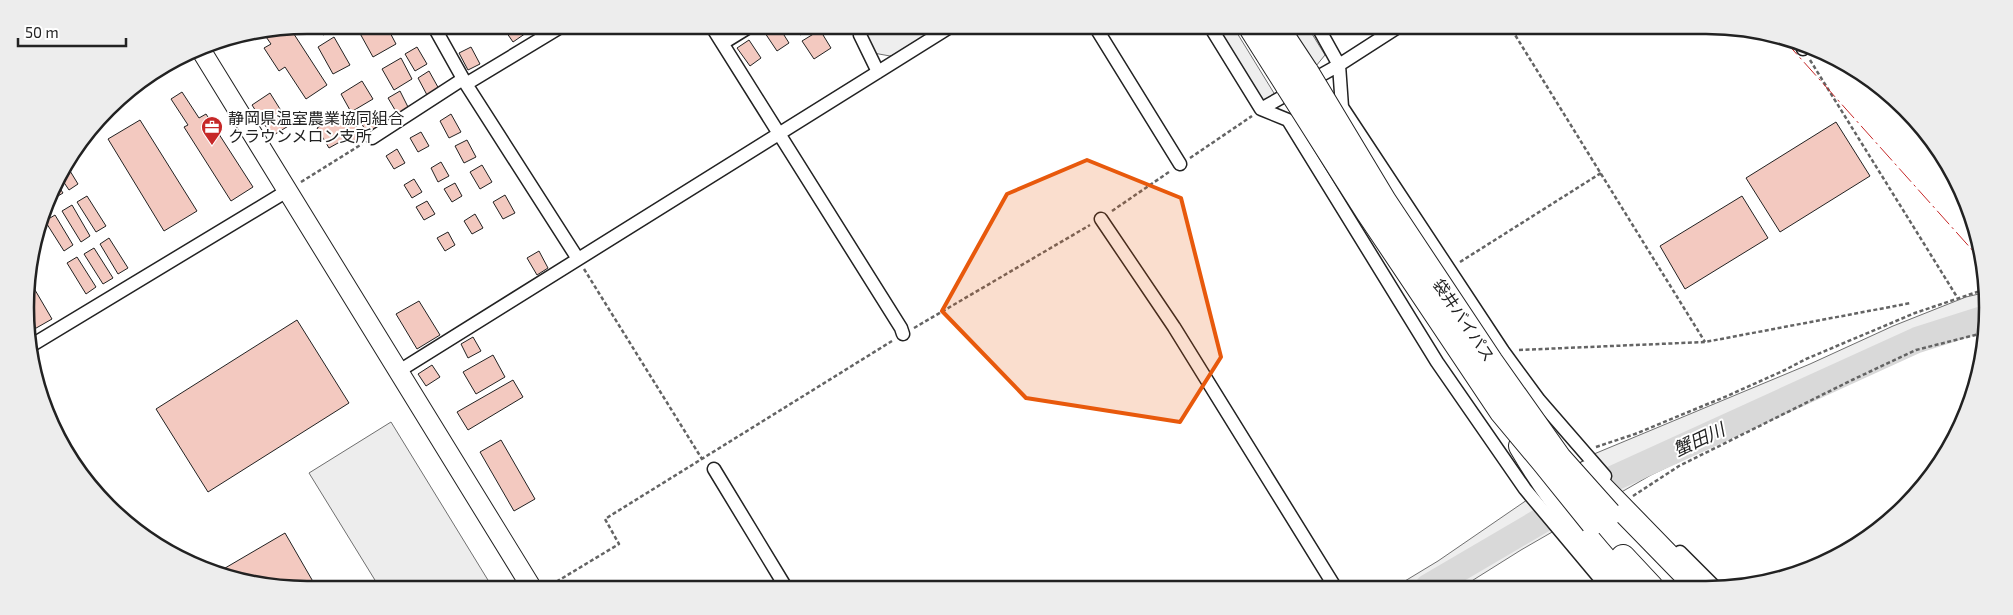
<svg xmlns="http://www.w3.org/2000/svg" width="2013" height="615" font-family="'Exo 2','Noto Sans JP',sans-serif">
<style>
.green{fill:#eee;stroke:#6f6f6f}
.parking{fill:#ededed;stroke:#6f6f6f}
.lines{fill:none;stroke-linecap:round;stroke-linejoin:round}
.river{stroke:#d9d9d9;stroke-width:26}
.building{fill:#f3c9c0;stroke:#222}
.street-casing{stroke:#222;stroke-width:15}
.secondary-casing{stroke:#222;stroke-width:21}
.highway-casing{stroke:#222;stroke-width:26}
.path{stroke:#646464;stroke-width:2.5;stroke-dasharray:4 2.5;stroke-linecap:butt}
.street{stroke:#fff;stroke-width:12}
.secondary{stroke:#fff;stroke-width:19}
.highway{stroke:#fff;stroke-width:24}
.highway-bridge-casing{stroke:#222;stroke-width:26;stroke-linecap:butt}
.highway-bridge{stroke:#fff;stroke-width:24}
.power{stroke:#c62828;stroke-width:1;stroke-dasharray:18 4 2.5 4;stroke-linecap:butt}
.marked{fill:#e8590c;fill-opacity:0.2;stroke:#e8590c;stroke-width:4;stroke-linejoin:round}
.labels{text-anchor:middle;stroke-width:4;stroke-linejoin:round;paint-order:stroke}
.poi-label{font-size:16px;fill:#222;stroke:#fff;text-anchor:start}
.street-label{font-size:16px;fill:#222;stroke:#fff}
.water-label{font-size:18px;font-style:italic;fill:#222;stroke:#fff}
.rim{fill:none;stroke:#222;stroke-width:2.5}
</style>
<rect width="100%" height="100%" fill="#fff"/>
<!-- green -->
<path class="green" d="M863 27H941L919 46 890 56 868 52Z
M1214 28H1234L1277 98 1258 105Z
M1291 29H1309L1325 55 1316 66Z
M1983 293V328L1915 347 1651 475 1521 550 1462 587H1395L1438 561 1594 454 1810 364 1893 326 1966 297Z"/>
<!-- parking -->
<path class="parking" d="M391 422 491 585H378L309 473Z"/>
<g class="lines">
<!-- river -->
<path class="river" d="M1428 587 1612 479 1917 340 1983 319"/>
</g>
<!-- building -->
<path class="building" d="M320 25H345L323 35Z
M362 25H386L396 44 373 57 357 28Z
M502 26H525L529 31 513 42Z
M721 27H737L725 34Z
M775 27H779L789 43 777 51 765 33Z
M795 27H814L800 35Z
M290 28 327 85 306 99 285 67 279 71 264 48 271 44 264 34Z
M820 30 831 48 814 59 802 41Z
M334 37 350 65 333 74 318 47Z
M749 40 761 58 750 66 737 48Z
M417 47 427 64 415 71 405 54Z
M471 47 480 64 468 70 459 53Z
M401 58 412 79 394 90 382 69Z
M429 71 439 89 427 95 418 78Z
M362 81 373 99 351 112 341 94Z
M400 91 409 109 398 115 388 98Z
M182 92 199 118 206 114 253 187 231 201 184 127 188 125 171 99Z
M270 93 290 125 272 136 252 105Z
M370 111 380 128 368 135 358 117Z
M344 112 346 115 349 113 362 136 350 143 347 138 329 148 317 128Z
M451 114 461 132 449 138 440 121Z
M140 120 197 211 164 231 108 139Z
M1836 122 1870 176 1780 232 1746 178Z
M421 132 429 146 418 152 410 138Z
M467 140 476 157 464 163 455 146Z
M397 149 405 163 394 169 386 156Z
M441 162 449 176 438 182 431 168Z
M482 165 492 182 480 189 470 172Z
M67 166 78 184 69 190 59 175Z
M414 179 422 192 412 198 404 185Z
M55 181 63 193 53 199 50 195Z
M455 183 462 196 452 202 444 189Z
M505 195 515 213 503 219 493 202Z
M87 196 106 226 96 232 77 202Z
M1742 196 1768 238 1685 289 1660 246Z
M427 201 435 214 424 220 416 207Z
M72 205 90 236 81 242 62 211Z
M475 214 483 228 472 234 464 221Z
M55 215 73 245 64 251 45 221Z
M448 232 455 245 445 251 437 238Z
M109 238 128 268 118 274 100 244Z
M94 248 113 278 103 284 84 254Z
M539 251 548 268 537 275 527 258Z
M77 257 96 287 86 294 67 263Z
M28 278 52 319 31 331Z
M419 301 440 335 417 349 396 314Z
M297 320 349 403 208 492 156 409Z
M473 337 481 351 468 358 461 344Z
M493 355 505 377 476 394 463 372Z
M432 365 440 377 426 386 418 374Z
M513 380 523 397 468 430 457 412Z
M501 440 535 499 514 511 480 452Z
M285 533 315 585H252L220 571Z"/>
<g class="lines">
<!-- street casing -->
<g class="street-casing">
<path id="street" d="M433 25 466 84 578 259
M712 27 901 328 903 334
M859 27 860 35 878 72
M1096 28 1180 164
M1211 28 1261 109 1288 120 1437 362 1525 489 1607 587
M1319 29 1339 65 1342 107 1503 351 1539 400 1605 476
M723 43 749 27
M1803 49 1804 48
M466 84 562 26
M1261 109 1339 65 1395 29
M372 138 463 79
M1101 219 1174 327 1335 587
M32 345 287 191
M399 371 950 27
M714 469 785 586
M1680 552 1716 588"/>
</g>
<!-- secondary casing -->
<g class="secondary-casing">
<path id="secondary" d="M199 47 530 585"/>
</g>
<!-- highway casing -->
<g class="highway-casing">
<path id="highway" d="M1252 29 1288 86
M1278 29 1307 73
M1521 446C1551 498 1590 543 1629 587
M1587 473 1699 588
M1623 557 1651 587"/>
</g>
<!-- path -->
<path class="path" d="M1512 30 1705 342
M1810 60 1957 297
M1190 158 1252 116
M301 182 362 144
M1112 211 1169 172
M1460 262 1601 173
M584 269 702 459
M914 328 1090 225
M1519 350 1705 342 1911 303
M1596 447 1635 434 1727 396 1785 370 1806 359 1915 313 1983 290
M1633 496 1679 466 1852 380 1916 350 1983 333
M551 585 619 544 605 519 892 341"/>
<!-- street -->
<use href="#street" class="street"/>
<!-- secondary -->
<use href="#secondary" class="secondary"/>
<!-- highway -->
<use href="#highway" class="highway"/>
<!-- highway-bridge casing -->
<g class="highway-bridge-casing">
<path id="highway-bridge" d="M1307 73 1384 201 1491 362 1559 458 1609 514
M1288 86 1368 212 1502 412 1543 461 1593 523"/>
</g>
<!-- highway-bridge -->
<use href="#highway-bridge" class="highway-bridge"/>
<!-- power -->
<path class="power" d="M1785 41 1983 262"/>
</g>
<!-- marked area -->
<path class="marked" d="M1087 160 1181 198 1221 357 1180 422 1026 398 942 311 1007 194Z"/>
<!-- icons -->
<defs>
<g id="office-pin" transform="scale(1.125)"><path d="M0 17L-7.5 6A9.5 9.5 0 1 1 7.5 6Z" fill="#c62828" stroke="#fff"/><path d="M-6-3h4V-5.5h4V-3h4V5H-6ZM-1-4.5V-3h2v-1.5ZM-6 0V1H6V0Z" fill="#fff"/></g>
</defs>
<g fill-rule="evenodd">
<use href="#office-pin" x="212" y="127"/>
</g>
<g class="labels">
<!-- poi labels -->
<g class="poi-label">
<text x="228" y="124">静岡県温室農業協同組合<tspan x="228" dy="18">クラウンメロン支所</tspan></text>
</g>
<!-- street labels -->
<g class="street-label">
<text transform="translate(1464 320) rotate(56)" y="6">袋井バイパス</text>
</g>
<!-- water labels -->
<g class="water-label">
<text transform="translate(1699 440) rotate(-25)" y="6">蟹田川</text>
</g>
</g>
<!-- crop -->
<path d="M0 0H2013V615H0ZM307 34H1706A273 273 0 0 1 1979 307V308A273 273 0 0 1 1706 581H307A273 273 0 0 1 34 308V307A273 273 0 0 1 307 34Z" fill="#ededed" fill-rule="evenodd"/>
<path class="rim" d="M307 34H1706A273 273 0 0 1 1979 307V308A273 273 0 0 1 1706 581H307A273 273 0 0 1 34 308V307A273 273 0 0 1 307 34Z"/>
<!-- scale -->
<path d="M18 38v8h108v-8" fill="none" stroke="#222222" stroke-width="2.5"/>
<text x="25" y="38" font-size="15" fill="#222222" stroke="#ffffff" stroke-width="4" paint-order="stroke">50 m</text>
</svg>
